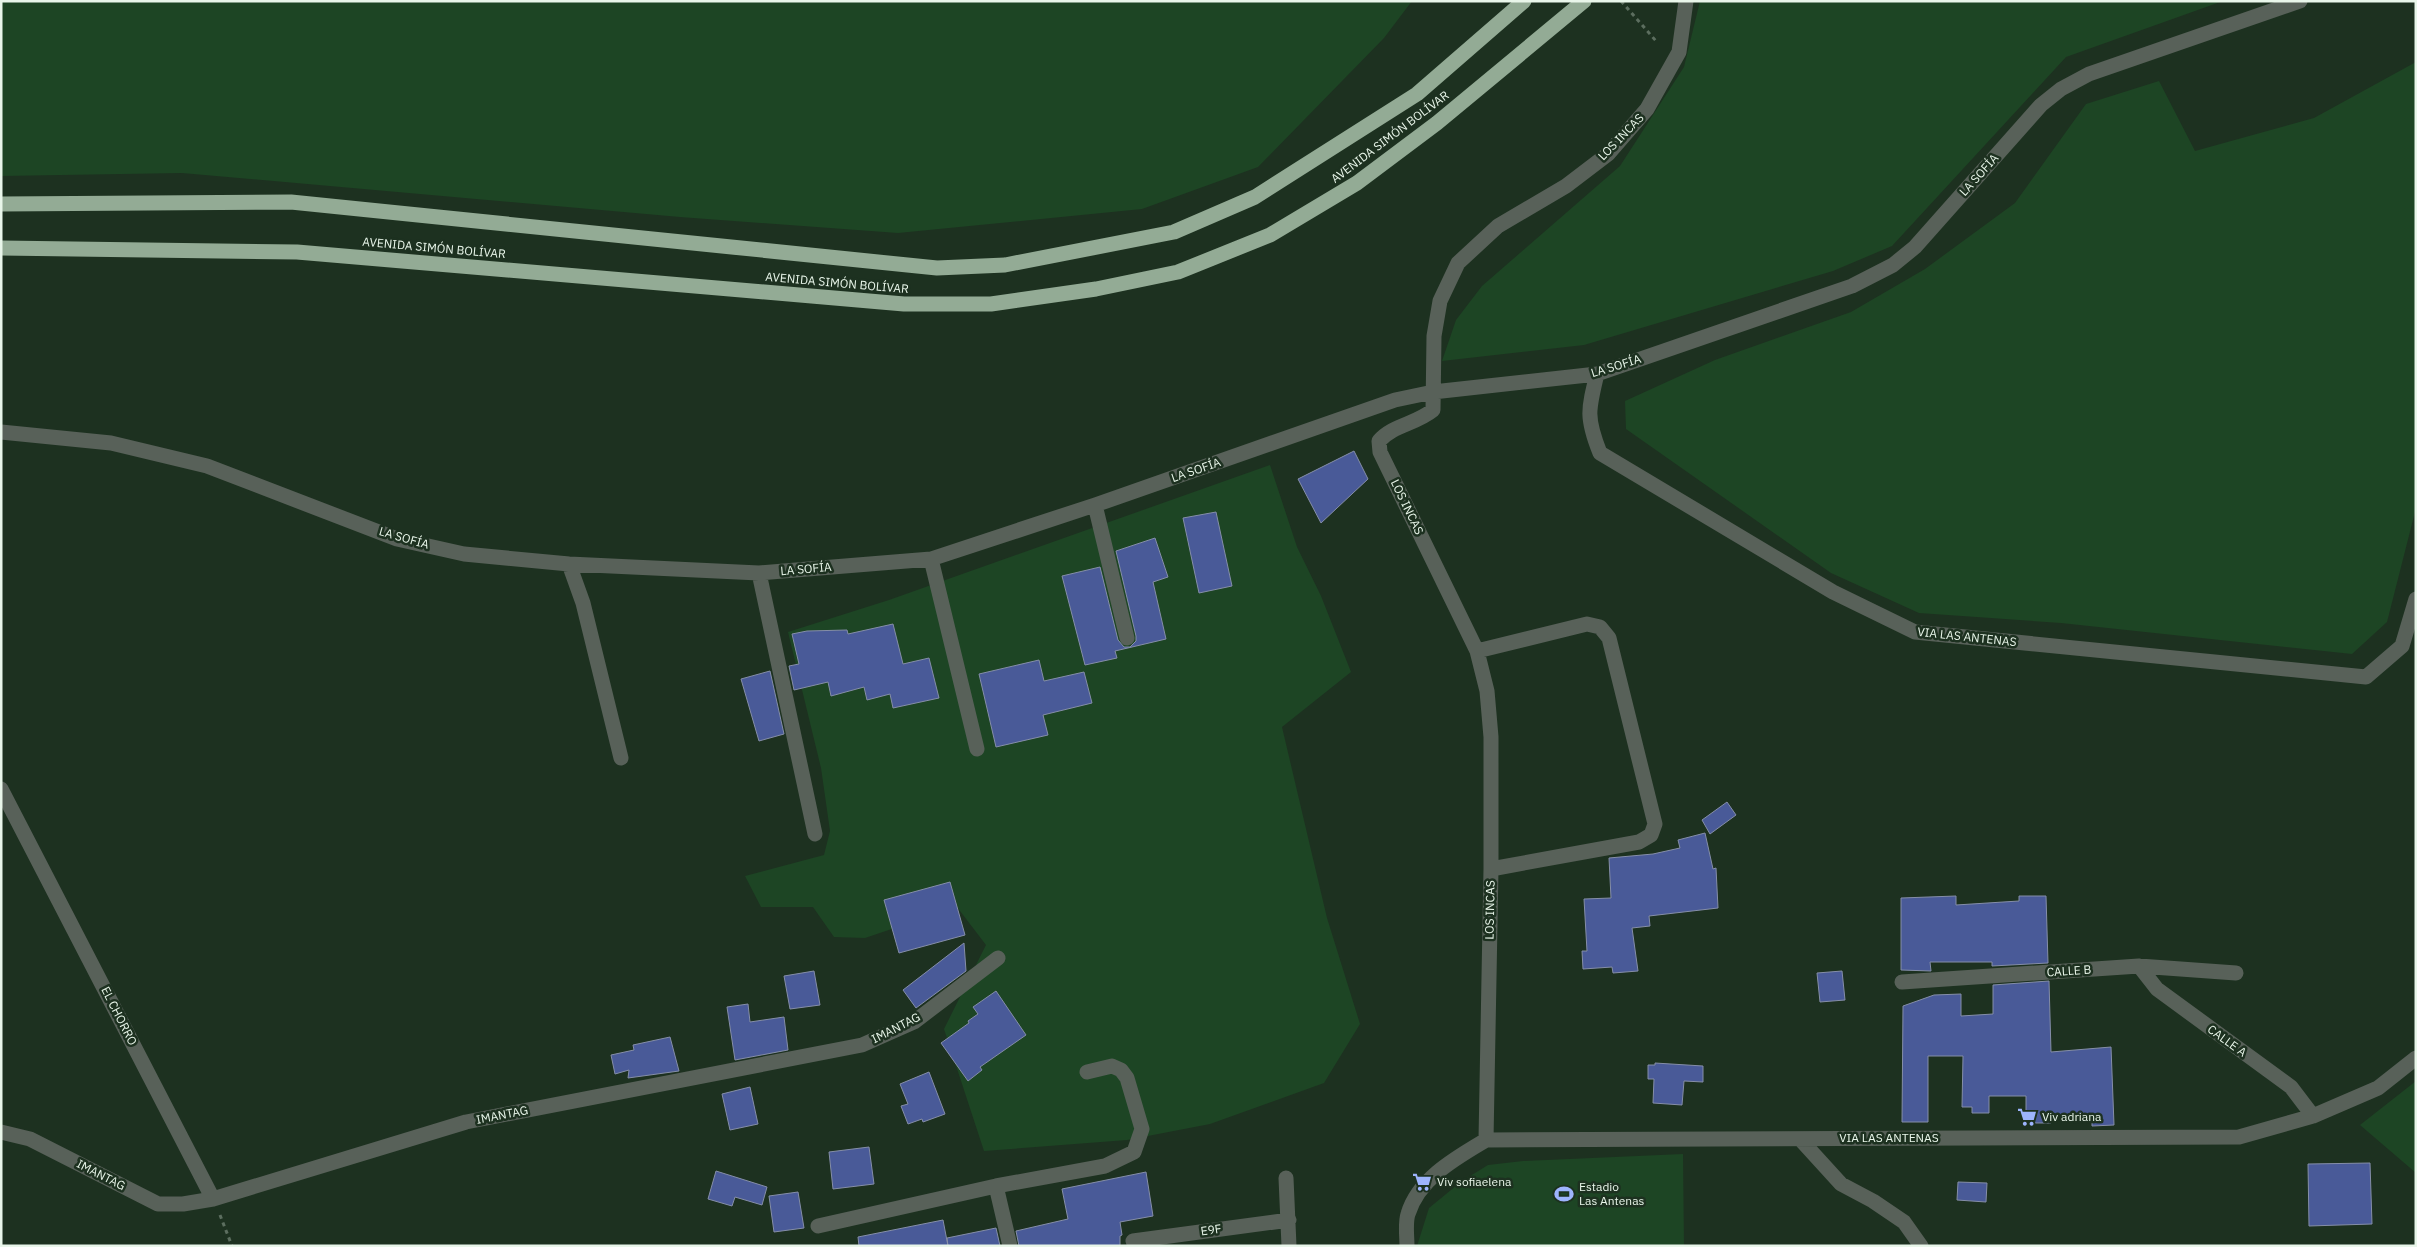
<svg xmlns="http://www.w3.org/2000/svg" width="2417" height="1247" font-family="'IBM Plex Sans',sans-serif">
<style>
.green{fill:#1d4524}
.building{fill:#495a98;stroke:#858ea8}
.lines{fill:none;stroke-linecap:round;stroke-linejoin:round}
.path{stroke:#5c6e5f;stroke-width:3;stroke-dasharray:4 4;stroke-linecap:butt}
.minor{stroke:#586159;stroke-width:15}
.highway{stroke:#93ab95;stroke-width:15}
.labels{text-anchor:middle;stroke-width:5;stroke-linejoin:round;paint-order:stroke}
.street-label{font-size:12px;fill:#e9f6ea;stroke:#1d3120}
.poi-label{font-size:12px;fill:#e9f6ea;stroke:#1d3120;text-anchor:start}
</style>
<rect width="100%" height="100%" fill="#1d3120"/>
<!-- green -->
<path class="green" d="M1 1H1412L1384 38 1258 167 1142 209 898 233 680 217 182 173 1 176Z
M1700 1H2223L2066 57 1892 246 1833 271 1584 345 1442 361 1456 320 1482 286 1620 166 1684 67Z
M2416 62V508L2387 622 2352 654 2061 623 1919 613 1831 573 1626 429 1625 401 1715 360 1851 312 1925 269 2015 203 2086 104 2159 81 2195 151 2314 118Z
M1270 465 1297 547 1321 596 1351 672 1282 727 1327 918 1360 1024 1324 1083 1210 1124 1127 1140 984 1151 944 1029 986 945 957 907 865 938 834 937 813 907H761L745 876 824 855 830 831 821 768 788 632 889 600Z
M2416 1081V1173L2360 1125Z
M1683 1154 1684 1246H1417L1429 1208 1462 1181 1488 1165 1523 1161Z"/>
<!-- building -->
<path class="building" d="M1354 451 1368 479 1321 523 1298 479Z
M1216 512 1232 586 1199 593 1183 518Z
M1155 538 1168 577 1153 582 1166 639 1115 651 1117 658 1085 665 1062 576 1100 567 1118 640 1124 647H1130L1136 641V636L1116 551Z
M893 624 903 664 929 658 939 698 893 708 890 694 867 700 864 687 831 696 828 682 794 690 789 666 799 664 792 634 807 631 847 630 848 634Z
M1039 660 1044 681 1084 672 1092 703 1043 715 1048 735 996 747 979 674Z
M770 671 784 734 759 741 741 679Z
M1727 802 1736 815 1710 834 1702 820Z
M1705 833 1713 869 1716 868 1718 908 1649 916 1650 926 1632 928 1638 971 1613 973 1612 967 1583 969 1582 951H1587L1584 899 1611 898 1609 858 1653 854 1680 848 1678 840Z
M950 882 965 935 899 953 884 900Z
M1956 896V905L2019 901V896H2046L2048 963 1992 966V962H1930L1931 971 1901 970V898Z
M964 943 966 971 916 1008 903 990Z
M814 971 820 1005 790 1009 784 976Z
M1842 971 1845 1000 1820 1002 1817 973Z
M2049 981 2051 1052 2111 1047 2114 1125 2092 1126V1118L2051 1114V1123H2026V1096H1989V1113H1972V1107H1962L1963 1056H1928V1122H1902L1903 1006 1934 995 1961 994V1016L1993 1014V985Z
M996 991 1026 1035 980 1067 982 1070 968 1081 941 1043 969 1023 968 1021 978 1014 973 1007Z
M748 1004 750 1022 784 1017 788 1050 735 1060 727 1007Z
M670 1037 679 1071 628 1078 629 1070 615 1074 611 1055 634 1050 633 1045Z
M1655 1063 1703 1066V1082L1684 1081 1682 1105 1653 1103 1654 1079H1648V1065H1655Z
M929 1072 945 1114 923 1122 922 1119 908 1124 901 1106 908 1104 900 1084Z
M750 1087 758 1124 730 1130 722 1094Z
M869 1147 874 1184 833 1189 829 1152Z
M2370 1163 2372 1224 2309 1226 2308 1164Z
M716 1171 767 1187 762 1205 735 1197 732 1206 708 1199Z
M1146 1172 1153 1216 1120 1222 1122 1235 1120 1236V1246H1019L1016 1231 1068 1219 1062 1189Z
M1958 1182 1987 1183 1986 1202 1957 1200Z
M798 1192 804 1228 774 1232 769 1196Z
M943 1220 948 1246H859L858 1237Z
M996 1228 1000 1246H948L947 1238Z"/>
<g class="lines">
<!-- path -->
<path class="path" d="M1621 1 1656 41
M220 1215 232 1246"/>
<!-- minor -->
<path class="minor" d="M1597 374C1588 410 1586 418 1600 453L1833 592 1915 632 2366 677 2402 646 2416 599
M1 432 111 443 207 466 397 539 464 554 569 564 759 573 931 559 1095 505 1395 400 1433 392 1597 374 1852 286 1893 265 1915 247 2041 105 2061 89 2089 74 2300 1
M1095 505 1127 638
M931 559 977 749
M569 564 583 603 621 758
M759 573 815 834
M1477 651 1587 624 1600 627 1609 638 1655 824 1651 835 1639 842 1491 869
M1 789 213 1199
M2139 966 2157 989 2291 1087 2313 1116
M1902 982 2139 966 2236 973
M1 1132 30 1139 158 1204H183L213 1199 466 1122 862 1045 914 1022 998 958
M1800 1139 1841 1184 1873 1201 1904 1222 1921 1246
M1486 1140 1491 869V737L1487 691 1477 651 1380 452 1379 441C1393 425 1416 424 1433 410L1434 336 1440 301 1458 263 1498 226 1566 186 1608 154 1647 109 1679 52 1686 1
M1286 1178 1289 1246
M996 1186 1010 1246
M818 1226 996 1186 1105 1166 1134 1152 1142 1129 1127 1078 1121 1070 1112 1066 1087 1072
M1133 1241 1289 1220
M1407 1246C1407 1236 1405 1223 1408 1214 1419 1178 1456 1158 1486 1140L2239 1137 2313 1116 2378 1088 2416 1058"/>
<!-- highway -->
<path class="highway" d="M1 204 291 202 937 268 1005 265 1174 232 1255 197 1417 94 1524 1
M1 248 297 252 904 304H991L1096 289 1178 272 1270 235 1357 183 1437 123 1584 1"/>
</g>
<!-- icons -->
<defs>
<g id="supermarket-bare" transform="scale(1.5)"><path d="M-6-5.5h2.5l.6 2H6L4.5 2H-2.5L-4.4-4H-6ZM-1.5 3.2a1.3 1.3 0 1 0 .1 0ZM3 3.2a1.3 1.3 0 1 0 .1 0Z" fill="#9db4fd" stroke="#1d3120" stroke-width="2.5" paint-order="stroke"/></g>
<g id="stadium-bare" transform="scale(1.5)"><path d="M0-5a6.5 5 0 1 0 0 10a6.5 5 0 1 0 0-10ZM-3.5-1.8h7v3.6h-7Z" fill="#9db4fd" stroke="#1d3120" stroke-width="2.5" paint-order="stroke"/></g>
</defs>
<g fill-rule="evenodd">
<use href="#supermarket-bare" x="2027" y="1117"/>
<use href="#supermarket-bare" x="1422" y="1182"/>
<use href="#stadium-bare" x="1564" y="1194"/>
</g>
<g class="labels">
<!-- street labels -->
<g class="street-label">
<text transform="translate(1390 137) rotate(-37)" y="4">AVENIDA SIMÓN BOLÍVAR</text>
<text transform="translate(1621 137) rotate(-46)" y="4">LOS INCAS</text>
<text transform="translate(1979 175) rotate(-48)" y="4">LA SOFÍA</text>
<text transform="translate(434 248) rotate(5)" y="4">AVENIDA SIMÓN BOLÍVAR</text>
<text transform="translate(837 283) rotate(5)" y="4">AVENIDA SIMÓN BOLÍVAR</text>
<text transform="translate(1616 366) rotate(-17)" y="4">LA SOFÍA</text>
<text transform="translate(1196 470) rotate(-19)" y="4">LA SOFÍA</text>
<text transform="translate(1407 507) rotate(64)" y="4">LOS INCAS</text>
<text transform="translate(404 538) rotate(16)" y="4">LA SOFÍA</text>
<text transform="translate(806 569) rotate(-5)" y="4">LA SOFÍA</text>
<text transform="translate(1967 637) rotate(6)" y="4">VIA LAS ANTENAS</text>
<text transform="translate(1490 910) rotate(-89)" y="4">LOS INCAS</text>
<text transform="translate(2069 971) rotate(-4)" y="4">CALLE B</text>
<text transform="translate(119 1016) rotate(63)" y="4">EL CHORRO</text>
<text transform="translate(896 1028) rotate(-27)" y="4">IMANTAG</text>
<text transform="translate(2227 1041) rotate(36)" y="4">CALLE A</text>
<text transform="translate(502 1115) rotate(-11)" y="4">IMANTAG</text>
<text x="1889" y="1142">VIA LAS ANTENAS</text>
<text transform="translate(101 1175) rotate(27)" y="4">IMANTAG</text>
<text transform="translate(1211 1230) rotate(-8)" y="4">E9F</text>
</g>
<!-- poi labels -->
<g class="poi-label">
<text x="2042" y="1121">Viv adriana</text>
<text x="1437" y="1186">Viv sofiaelena</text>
<text x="1579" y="1191">Estadio<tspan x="1579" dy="14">Las Antenas</tspan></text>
</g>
</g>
<!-- border -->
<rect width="2417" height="1247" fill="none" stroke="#e9f6ea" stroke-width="5"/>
</svg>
